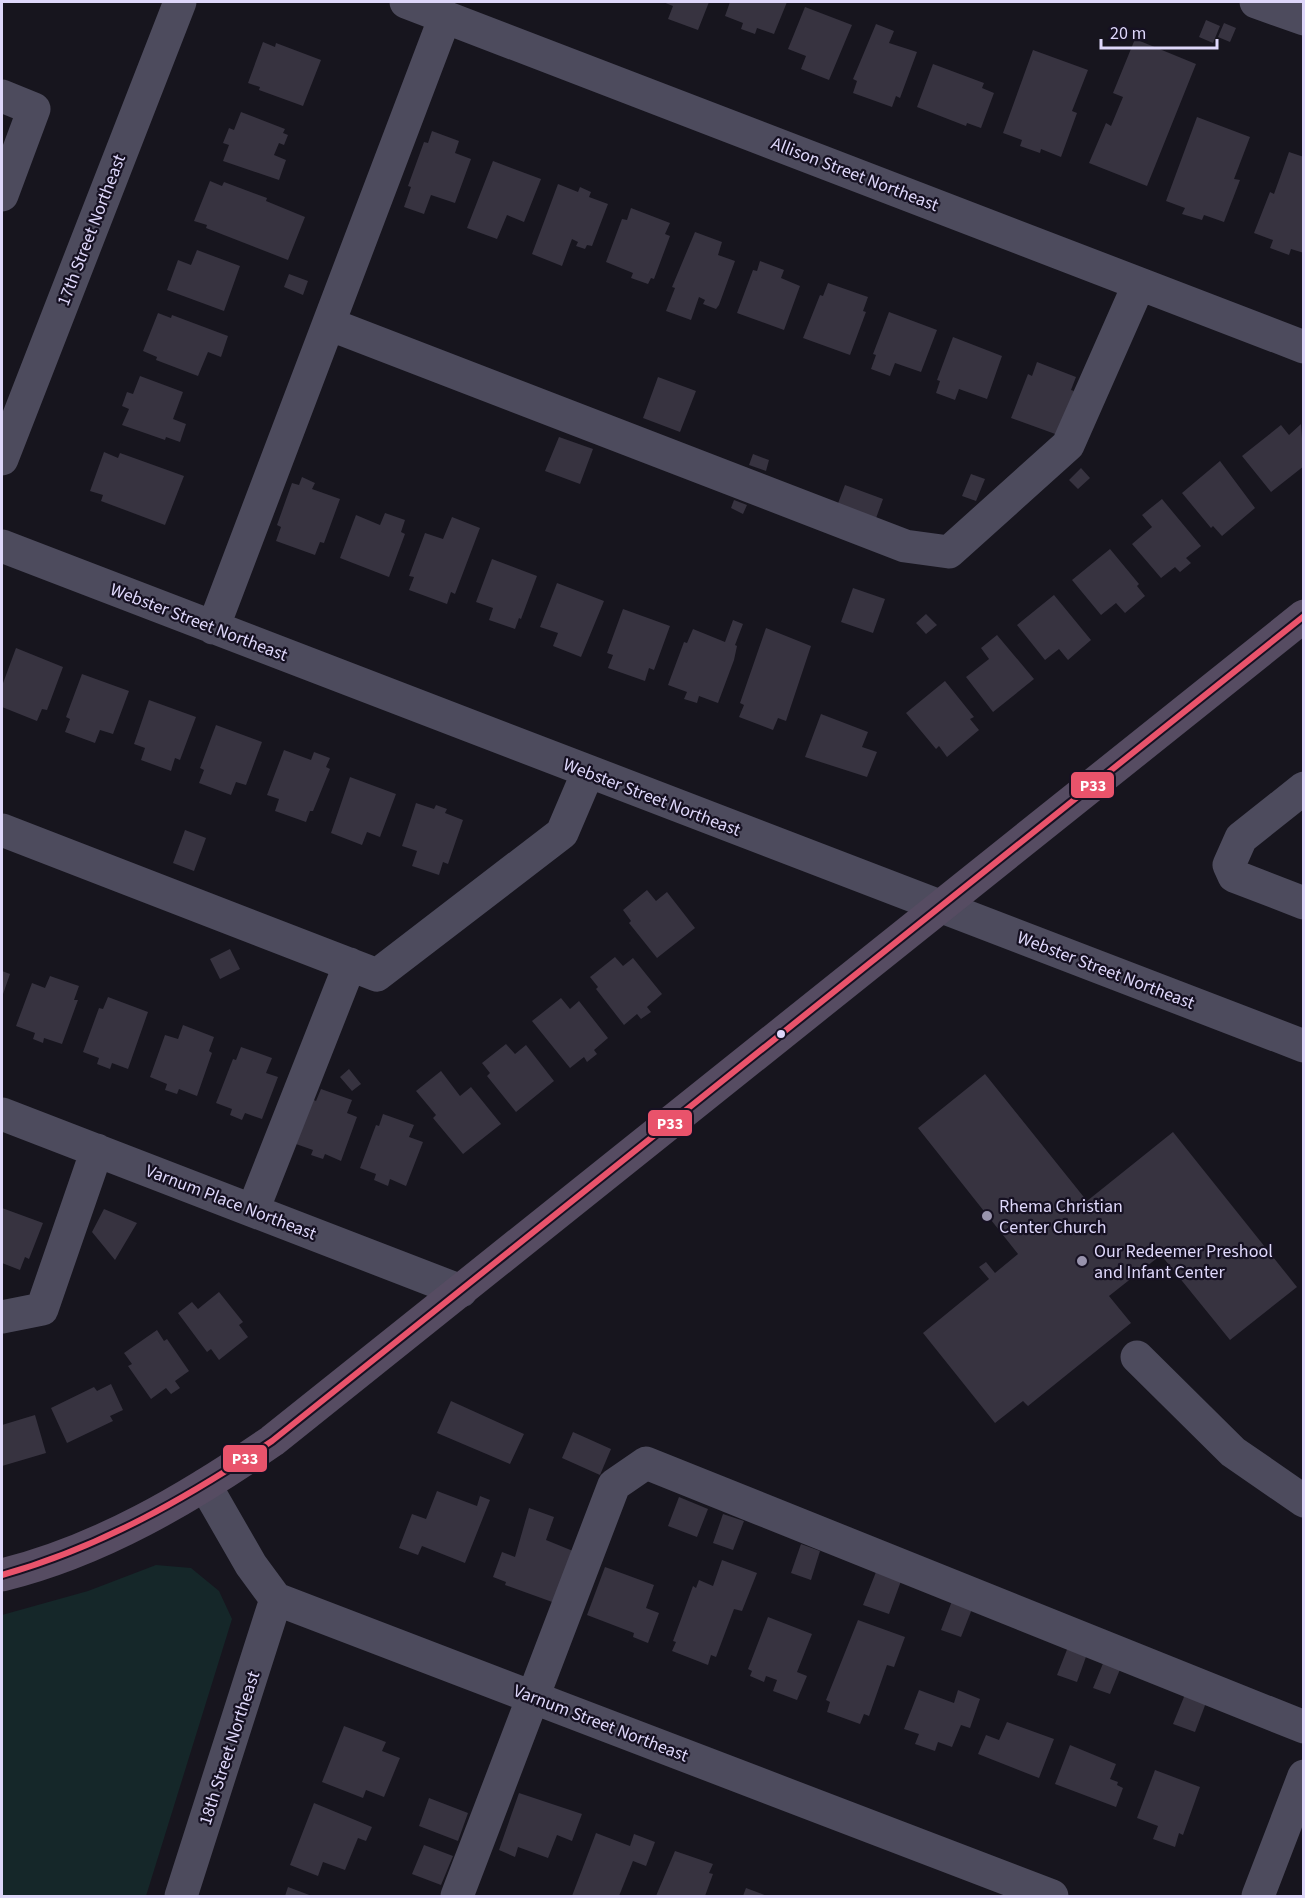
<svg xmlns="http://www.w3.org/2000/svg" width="1305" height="1898" font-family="'Source Sans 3',sans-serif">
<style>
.green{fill:#152729}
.building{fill:#373340}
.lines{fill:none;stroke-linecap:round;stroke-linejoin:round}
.minor{stroke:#4d4b5d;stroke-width:33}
.major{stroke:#564c62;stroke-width:33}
.bus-1-casing{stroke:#161122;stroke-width:10}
.bus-1{stroke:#e9536b;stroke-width:6}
.bus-dot{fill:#ded7fa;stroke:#161122;stroke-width:2}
.poi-dot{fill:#9893ad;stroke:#161122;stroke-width:2}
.labels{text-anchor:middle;stroke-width:4.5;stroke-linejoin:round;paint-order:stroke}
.street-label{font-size:18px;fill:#ded7fa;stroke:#161122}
.poi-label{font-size:18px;fill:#ded7fa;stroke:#161122;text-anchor:start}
.line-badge{stroke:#161122;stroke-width:2}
.badge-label{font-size:16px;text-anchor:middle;font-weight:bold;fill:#fff}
</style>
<rect width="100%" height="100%" fill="#17151e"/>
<!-- green -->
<path class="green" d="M156 1565 191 1568 219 1591 232 1619 146 1896H2V1615L88 1591Z"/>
<!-- building -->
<path class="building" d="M663 2H709L698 30 668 19 673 6Z
M730 2H787L774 34 757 28 755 34 741 29 743 23 725 16Z
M805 7 852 25 829 80 801 69 806 56 788 49Z
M1206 20 1220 26 1213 43 1199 37Z
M1224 23 1236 28 1230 42 1218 37Z
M876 24 894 31 889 43 917 52 900 98 896 96 892 107 853 93 857 81 853 79Z
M1135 39 1196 64 1147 186 1089 163 1106 123 1111 126 1123 97 1113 93Z
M263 42 275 47 276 43 321 60 303 106 259 90 260 87 248 83Z
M1033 50 1088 70 1072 111 1077 113 1061 157 1041 149 1040 153 1020 146 1022 140 1003 133Z
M933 64 984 83 982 88 994 93 981 128 967 123 966 126 917 107Z
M241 112 285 129 283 133 288 135 284 145 279 143 274 155 286 160 279 180 223 161 229 145 223 143 229 128 234 130Z
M1197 117 1250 137 1234 179 1240 180 1224 222 1204 215 1202 220 1182 214 1185 208 1166 201Z
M432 131 459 141 455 153 471 159 455 203 431 195 424 214 404 207 411 187 408 186 424 142 428 143Z
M1289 152 1304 157V253L1291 249 1289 255 1270 248 1273 240 1254 233 1270 192 1274 194Z
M493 161 541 179 524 222 507 215 497 239 467 228Z
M210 181 222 186 224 182 267 198 266 201 305 217 288 260 206 228 207 225 194 221Z
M558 184 578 192 580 187 591 192 589 197 608 204 592 246 587 245 585 249 576 246 578 242 572 239 562 266 532 254Z
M631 208 670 223 665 234 670 236 654 279 651 278 648 284 631 278 633 273 606 262 622 219 627 220Z
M695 232 722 242 718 255 735 261 719 305 716 309 703 304 705 300 699 297 691 320 666 311 675 288 672 287Z
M197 250 240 266 224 311 167 290 178 260 191 265Z
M760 261 784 270 781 278 800 286 784 330 737 313 753 270 757 271Z
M289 274 308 281 303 295 284 287Z
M828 283 868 297 863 311 866 312 850 355 803 338 820 295 823 296Z
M889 312 937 330 921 372 895 363 890 376 871 369 876 355 873 354Z
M158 313 171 318 172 315 228 336 221 357 208 352 198 376 156 360 157 357 143 351Z
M953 337 1002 356 987 399 959 389 955 400 936 393 940 381 937 380Z
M1037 362 1076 377 1071 390 1074 391 1058 435 1011 418 1028 374 1032 376Z
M140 376 183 392 173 419 186 424 180 442 166 437 165 440 122 425 129 409 122 406 127 392 133 394Z
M658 377 696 391 680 432 643 418Z
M1301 424 1304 466 1271 492 1242 456 1281 425 1289 435Z
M559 437 593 449 580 484 545 471Z
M104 452 118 458 120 453 184 476 165 525 101 501 103 495 90 491Z
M753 454 769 460 766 471 749 465Z
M1220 461 1255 508 1222 536 1213 526 1211 528 1182 493Z
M1081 468 1090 478 1078 489 1069 480Z
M971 474 985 479 976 501 962 496Z
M302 477 315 483 312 489 340 499 324 543 320 542 315 555 276 541 281 527 277 525 292 483 299 485Z
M845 485 883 499 875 521 837 506Z
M1162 499 1201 546 1186 558 1191 563 1180 572 1175 567 1161 578 1132 544 1152 527 1142 515Z
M734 500 747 505 743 514 731 508Z
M385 513 405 520 401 532 405 534 389 577 340 558 356 515 380 525Z
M452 517 480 528 455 594 451 592 447 604 409 590 414 577 409 576 425 533 443 539Z
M1110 549 1139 584 1137 586 1145 596 1125 613 1116 603 1101 615 1072 580Z
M492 559 537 576 521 619 519 618 515 629 489 620 493 608 476 602Z
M557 583 604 601 581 657 553 646 558 633 540 627Z
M853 588 885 599 873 633 841 622Z
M1054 595 1091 640 1068 660 1059 649 1045 660 1017 625Z
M623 609 670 626 654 670 649 668 645 681 608 668 613 655 607 653Z
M926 614 937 625 926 634 916 623Z
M733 620 743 624 735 645 737 646 734 660 718 703 699 696 697 703 684 699 687 692 668 685 684 642 687 643 693 629 725 642Z
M766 628 811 646 786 721 778 718 773 730 739 717 744 705 740 703Z
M997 635 1034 679 993 712 966 677 989 659 981 648Z
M16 648 63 667 47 710 42 709 37 721 2 707V686Z
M82 674 129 691 113 734 100 730 95 743 65 732 70 719 66 717Z
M945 681 974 717 970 719 979 730 947 757 939 746 936 749 906 713Z
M149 700 196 717 180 760 175 758 171 771 141 760 145 748 134 744Z
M821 714 868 732 862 747 877 752 867 777 805 757Z
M216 725 262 742 246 785 236 782 231 795 199 783 204 770 200 768Z
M284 750 311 760 314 752 330 758 326 767 330 769 313 811H310L306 822 275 811 279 799 267 795Z
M350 777 396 794 380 837 367 832 362 845 331 833Z
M416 803 434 809 436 805 447 809 445 813 463 820 448 864 443 862 439 875 412 866 417 851 402 846Z
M185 830 206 838 194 871 173 863Z
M647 890 656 901 667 892 695 928 657 958 629 923 631 921 623 910Z
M230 949 240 969 220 979 210 959Z
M615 957 623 966 633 958 662 994 647 1007 651 1012 641 1019 637 1014 624 1025 596 989 598 987 590 977Z
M2 971 10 974 2 997Z
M50 976 79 986 74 1000H78L62 1044 44 1038 43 1043 33 1039 35 1033 16 1026 32 983 45 988Z
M108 997 148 1012 128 1069 112 1063 110 1069 97 1064 99 1058 83 1052 99 1008 103 1009Z
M561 998 570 1009 579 1001 608 1038 594 1050 597 1054 587 1062 584 1057 570 1068 532 1021Z
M183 1025 214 1037 209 1051 212 1053 197 1096 179 1089 177 1094 165 1090 167 1084 150 1077 165 1035 178 1039Z
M506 1044 515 1054 526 1045 554 1081 516 1112 487 1076 490 1073 482 1063Z
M241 1047 272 1058 266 1073 278 1077 262 1119 245 1113 242 1120 230 1115 232 1109 216 1103 233 1059 236 1060Z
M349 1069 361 1084 352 1091 340 1077Z
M441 1071 460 1096 471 1087 501 1124 463 1154 433 1118 436 1115 416 1091Z
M985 1074 1087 1201 1173 1132 1297 1287 1230 1340 1161 1255 1109 1296 1131 1323 1028 1406 1023 1401 995 1423 923 1333 989 1279 979 1267 986 1262 995 1273 1018 1254 918 1128Z
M321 1089 352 1100 347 1113 357 1117 341 1161 325 1154 323 1159 311 1155 313 1150 296 1144 312 1099 316 1101Z
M383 1114 414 1125 409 1137 423 1142 406 1186 390 1179 388 1186 374 1180 376 1174 360 1168 376 1125 379 1126Z
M2 1208 43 1223 29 1259 25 1257 20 1270 2 1263Z
M104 1209 137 1223 115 1260 92 1232Z
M219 1292 243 1322 239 1325 248 1337 219 1360 211 1349 207 1352 178 1313 192 1302 198 1309Z
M157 1330 164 1341 167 1339 189 1371 175 1381 180 1388 171 1394 166 1388 151 1399 128 1366 132 1364 124 1353Z
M111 1384 123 1410 110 1416 113 1421 67 1443 51 1408 94 1387 97 1391Z
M451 1401 524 1434 510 1464 437 1433Z
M35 1415 46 1453 2 1466V1425Z
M573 1432 611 1449 600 1475 562 1458Z
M437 1491 477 1506 480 1496 490 1500 465 1563 422 1546 418 1555 399 1548 412 1514 426 1519Z
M679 1497 708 1509 697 1537 668 1526Z
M529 1508 554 1517 546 1540 573 1551 555 1603 505 1585 506 1582 493 1577 502 1552 515 1557Z
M723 1514 744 1521 733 1550 713 1543Z
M801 1544 820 1551 811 1580 791 1573Z
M722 1560 757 1573 742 1611 734 1609 716 1657 711 1655 708 1665 672 1651 676 1642 673 1641 693 1586 696 1588 699 1580 713 1586Z
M605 1567 654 1585 646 1608 659 1613 648 1643 633 1637 634 1633 587 1615Z
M876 1572 901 1581 889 1614 863 1605Z
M952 1601 972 1609 961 1637 941 1630Z
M768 1617 812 1634 797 1672 807 1676 797 1700 773 1691 777 1680 766 1676 764 1682 750 1676 752 1671 748 1669Z
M858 1620 905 1637 894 1667 887 1665 869 1716 864 1714 860 1724 827 1712 830 1702 826 1700Z
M1068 1647 1087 1654 1077 1682 1057 1675Z
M1104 1661 1121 1667 1110 1694 1093 1688Z
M919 1690 954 1703 958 1690 980 1699 970 1728 961 1725 952 1747 938 1742 935 1751 915 1744 919 1734 904 1729Z
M1186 1692 1207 1700 1195 1732 1173 1724Z
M1007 1722 1054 1739 1039 1778 978 1754 986 1735 999 1740Z
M344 1726 386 1742 382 1751 400 1758 384 1797 366 1790 363 1798 322 1782Z
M1070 1745 1116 1764 1110 1779 1118 1782 1117 1785 1123 1788 1116 1807 1055 1784Z
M1155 1770 1200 1787 1183 1835 1179 1833 1175 1847 1153 1839 1158 1826 1137 1818Z
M519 1793 582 1814 572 1841 557 1835 548 1858 518 1847 515 1857 499 1850Z
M429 1798 468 1813 458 1841 419 1826Z
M314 1803 372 1827 366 1841 358 1838 345 1870 323 1862 318 1876 290 1865Z
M596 1833 630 1846 634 1834 655 1842 646 1866 633 1861 619 1896H572Z
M424 1845 453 1856 441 1885 412 1874Z
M675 1851 713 1864 709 1873 713 1874 705 1896H656Z
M288 1887 312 1896H285Z
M746 1888 767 1896H743Z"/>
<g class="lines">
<!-- minor -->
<path class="minor" d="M406 2 1304 347
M1256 2 1304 19
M2 96 34 109 2 195
M329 324 905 546 949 552 1068 445 1139 284
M2 459 180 2
M2 546 1304 1046
M213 628 445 17
M1304 788 1241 838 1229 865 1234 876 1304 903
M2 830 377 975 562 833 588 772
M2 1114 461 1291
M253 1210 350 964
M2 1317 42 1309 97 1150
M1137 1357 1233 1452 1304 1501
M205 1485 251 1565 276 1599 1052 1896
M181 1896 276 1599
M457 1896 614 1485 646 1463 1304 1727
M1258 1896 1304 1776"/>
<!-- major -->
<path class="major" d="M2 1575C100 1551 189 1498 272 1441L1304 616"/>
<!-- bus-1 casing -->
<g class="bus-1-casing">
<path id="bus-1" d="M2 1575C101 1547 187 1498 272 1441L1304 616"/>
</g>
<!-- bus-1 -->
<use href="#bus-1" class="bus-1"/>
</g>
<!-- markers -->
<circle class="bus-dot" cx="781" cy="1034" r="5"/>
<g class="poi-dot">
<circle cx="987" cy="1216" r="6"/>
<circle cx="1082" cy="1261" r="6"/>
</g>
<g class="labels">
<!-- street labels -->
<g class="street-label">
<text transform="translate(855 174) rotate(21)" y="6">Allison Street Northeast</text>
<text transform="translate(91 230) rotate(-69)" y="6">17th Street Northeast</text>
<text transform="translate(199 622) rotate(21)" y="6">Webster Street Northeast</text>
<text transform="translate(652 797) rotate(21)" y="6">Webster Street Northeast</text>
<text transform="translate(1106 970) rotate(21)" y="6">Webster Street Northeast</text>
<text transform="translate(231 1202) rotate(21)" y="6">Varnum Place Northeast</text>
<text transform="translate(601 1723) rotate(21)" y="6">Varnum Street Northeast</text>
<text transform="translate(229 1748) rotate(-72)" y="6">18th Street Northeast</text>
</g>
<!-- poi labels -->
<g class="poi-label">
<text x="999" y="1212">Rhema Christian<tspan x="999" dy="21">Center Church</tspan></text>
<text x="1094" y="1257">Our Redeemer Preshool<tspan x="1094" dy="21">and Infant Center</tspan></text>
</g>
</g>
<g class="line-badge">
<rect x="1070" y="771" width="45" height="28" rx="6" fill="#e9536b"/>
<rect x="647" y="1109" width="46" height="28" rx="6" fill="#e9536b"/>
<rect x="222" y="1444" width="46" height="29" rx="6" fill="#e9536b"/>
</g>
<g class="badge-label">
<text x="1093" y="791">P33</text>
<text x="670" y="1129">P33</text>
<text x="245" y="1464">P33</text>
</g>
<!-- border -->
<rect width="1305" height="1898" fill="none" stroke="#ded7fa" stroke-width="6"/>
<!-- scale -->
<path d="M1101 39v9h116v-9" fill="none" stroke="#ded7fa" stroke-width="3"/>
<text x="1110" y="39" font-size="18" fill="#ded7fa" stroke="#161122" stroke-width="4.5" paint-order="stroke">20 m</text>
</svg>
